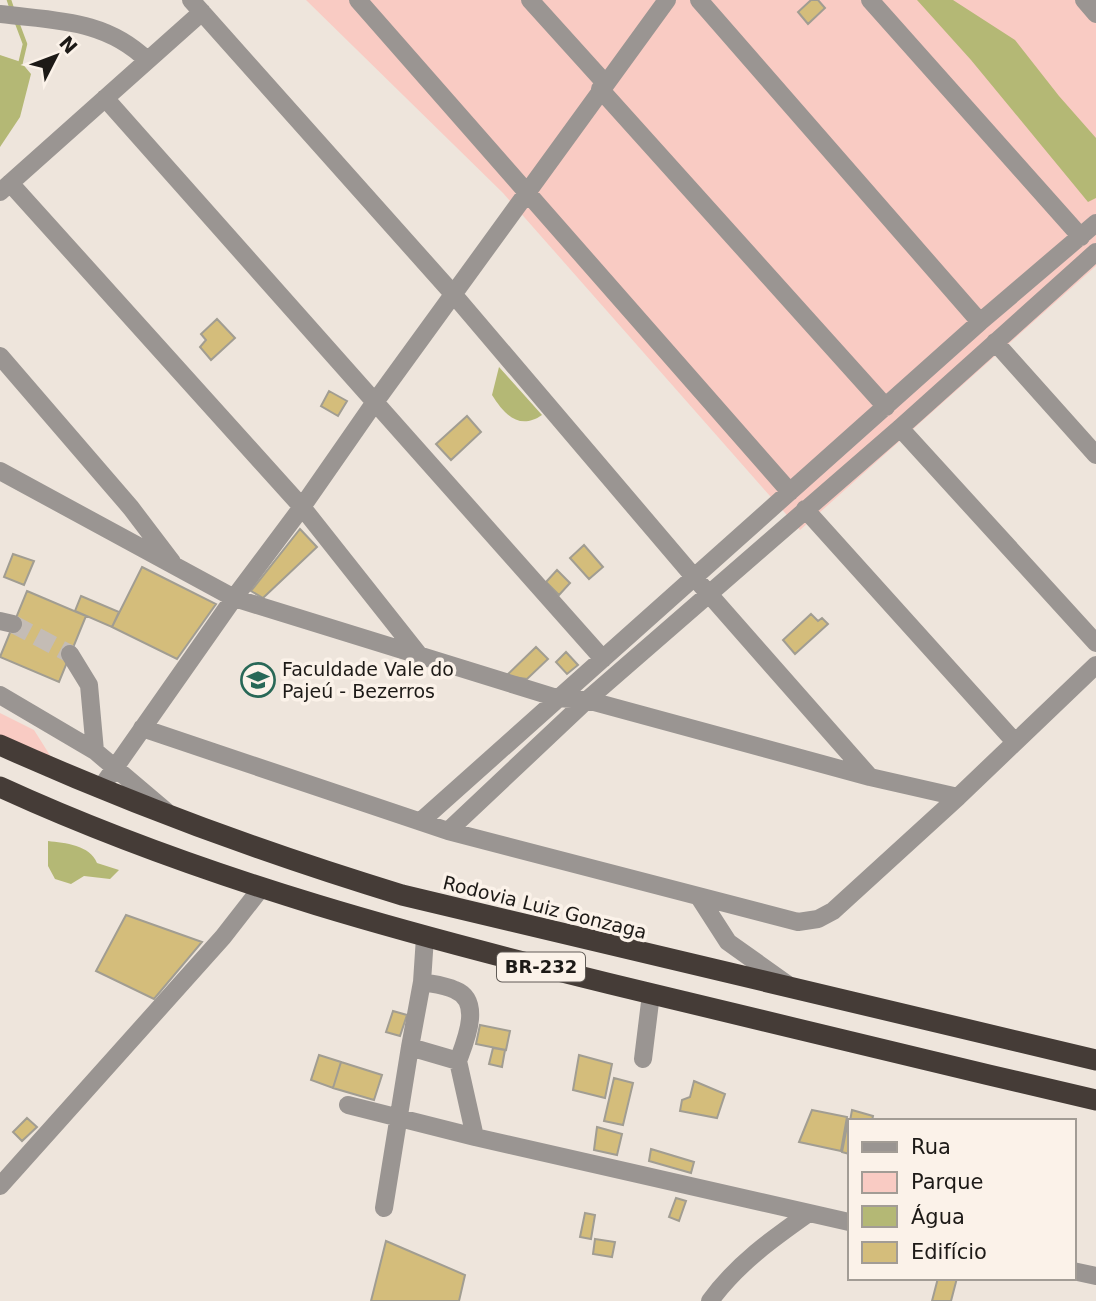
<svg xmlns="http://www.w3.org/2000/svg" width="1096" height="1301" font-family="'DejaVu Sans',sans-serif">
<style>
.green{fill:#f9cbc3}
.water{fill:#b4b875}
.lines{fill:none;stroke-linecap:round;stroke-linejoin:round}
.stream{stroke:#b4b875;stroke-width:4.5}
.building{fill:#d4bd7b;stroke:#a19d92;stroke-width:2}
.minor-tunnel{stroke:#c4bcb5;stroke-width:18;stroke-dasharray:18 9;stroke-linecap:butt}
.minor{stroke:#9a9592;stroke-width:18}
.highway{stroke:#453c37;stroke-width:21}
.labels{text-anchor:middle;stroke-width:7;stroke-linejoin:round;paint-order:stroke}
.shield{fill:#fbf2e9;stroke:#605b56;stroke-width:2}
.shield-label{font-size:18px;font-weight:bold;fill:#1d1a17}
.poi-label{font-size:19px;fill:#1d1a17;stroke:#fbf2e9;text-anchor:start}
.street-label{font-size:19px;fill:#1d1a17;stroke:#fbf2e9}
</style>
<rect width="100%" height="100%" fill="#eee5dc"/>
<!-- green -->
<path class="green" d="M306 0H1096V266L800 530 503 193Z
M0 713 34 730 58 768 0 737Z"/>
<!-- water -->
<path class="water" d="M917 0H953L1015 40 1059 96 1096 138V198L1088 202 971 60Z
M0 55 21 62 31 74 20 117 0 147Z
M499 367 542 415C519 431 504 414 492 395Z
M48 841C65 843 90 845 97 863L119 870 110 879 84 876 71 884 55 879 48 866Z"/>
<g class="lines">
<!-- stream -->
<path class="stream" d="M9 0 13 12
M16 20 25 44 20 65"/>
</g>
<!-- building -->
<path class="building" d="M811 0H818L825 8 808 24 798 12Z
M217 319 235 338 211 360 200 347 206 340 201 334Z
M329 391 347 401 338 416 321 406Z
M467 416 481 432 451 460 436 444Z
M300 529 317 547 263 598 251 591Z
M584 545 603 567 589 579 570 558Z
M13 554 34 561 24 585 4 577Z
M142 567 216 604 177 659 112 627Z
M557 570 570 583 559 595 546 582Z
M27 591 86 616 59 682 0 657Z
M81 596 119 612 112 627 75 611Z
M811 614 818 621 822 618 828 624 795 654 783 640Z
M536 647 548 659 527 679 506 676Z
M566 652 578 665 567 674 556 662Z
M126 915 202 942 154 999 96 971Z
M393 1011 407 1015 400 1036 386 1032Z
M480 1025 510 1031 506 1050 476 1044Z
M493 1048 505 1050 502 1067 489 1064Z
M319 1055 341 1062 333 1088 311 1080Z
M579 1055 612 1064 605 1098 573 1090Z
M341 1062 382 1075 374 1100 333 1088Z
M614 1078 633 1083 623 1125 604 1121Z
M694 1081 725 1094 717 1118 680 1111 682 1100 690 1097Z
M812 1110 847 1117 841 1151 799 1142Z
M852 1110 873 1116 872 1121H850Z
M27 1118 37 1127 22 1141 13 1132Z
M848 1121H849V1154L842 1152Z
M597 1127 622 1134 617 1155 594 1150Z
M651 1149 694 1162 691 1173 649 1161Z
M676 1198 686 1201 679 1221 669 1217Z
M585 1213 595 1215 591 1239 580 1237Z
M595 1239 615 1242 612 1257 593 1254Z
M386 1241 465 1275 459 1301H371Z
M938 1278H957L951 1301H932Z"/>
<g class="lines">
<!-- minor-tunnel -->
<path class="minor-tunnel" d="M13 624 70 654"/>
<!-- minor -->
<path class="minor" d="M191 0 454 295 694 577 870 777
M358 0 790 492
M530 0 605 83
M699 0 980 322
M870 0 1081 237
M1084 0 1096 14
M0 14C55 21 105 19 147 60
M600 89 886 407
M105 98 603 659
M10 183 302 507 420 656
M0 192 202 12
M995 342 1096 455
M0 356 131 508 172 562
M900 428 1096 643
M0 471 234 598 557 698 587 700 870 777 958 797
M805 509 1015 742
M0 621 13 624
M70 654 89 685 95 751
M0 695 95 751 166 811
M142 728 448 831 798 922 818 919 833 911 958 797 1096 665
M100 789 234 598 302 507 375 402 667 0
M421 821 980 322 1096 223
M448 831 587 700 900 428 1096 252
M699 897 728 942 787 984
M425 937 422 982 410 1047 458 1061 475 1137 849 1222
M422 982C432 984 445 985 455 990 483 1001 465 1042 458 1061
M643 1059 651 994
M348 1105 475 1137
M0 1186 223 937 262 887
M384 1208 410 1047
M1073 1271 1096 1276
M710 1301C737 1264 772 1239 809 1213"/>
<!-- highway -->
<path class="highway" d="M0 745C131 804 264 853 402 895L1096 1060
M0 787C205 881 425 939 644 992 794 1029 945 1065 1096 1100"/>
</g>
<!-- icons -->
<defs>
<g id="university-ring" transform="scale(1.75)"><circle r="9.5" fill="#fbf2e9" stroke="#286857" stroke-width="1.5"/><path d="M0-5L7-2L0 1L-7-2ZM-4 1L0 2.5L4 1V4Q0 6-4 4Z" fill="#286857"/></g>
</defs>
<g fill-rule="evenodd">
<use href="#university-ring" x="258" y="680"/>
</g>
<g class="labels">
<!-- shield labels -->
<rect class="shield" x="497" y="952.5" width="88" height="29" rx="5"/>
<g class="shield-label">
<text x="541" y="973">BR-232</text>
</g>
<!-- poi labels -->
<g class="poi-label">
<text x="282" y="676">Faculdade Vale do<tspan x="282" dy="22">Pajeú - Bezerros</tspan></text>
</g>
<!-- street labels -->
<g class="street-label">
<text transform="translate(545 907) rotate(14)" y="7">Rodovia Luiz Gonzaga</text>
</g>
</g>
<!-- legend -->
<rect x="848" y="1119" width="228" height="161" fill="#fbf2e9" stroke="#a29c95" stroke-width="2"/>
<rect x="862" y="1142" width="35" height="10" fill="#9a9592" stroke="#a29c95" stroke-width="2"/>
<text x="911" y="1154" font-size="21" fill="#1d1a17">Rua</text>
<rect x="862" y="1172" width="35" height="21" fill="#f9cbc3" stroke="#a29c95" stroke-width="2"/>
<text x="911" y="1189" font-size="21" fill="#1d1a17">Parque</text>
<rect x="862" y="1206" width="35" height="21" fill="#b4b875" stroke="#a29c95" stroke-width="2"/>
<text x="911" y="1224" font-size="21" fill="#1d1a17">Água</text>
<rect x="862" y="1242" width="35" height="21" fill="#d4bd7b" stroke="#a29c95" stroke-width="2"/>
<text x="911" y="1259" font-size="21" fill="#1d1a17">Edifício</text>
<!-- north arrow -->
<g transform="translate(56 56) rotate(48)" stroke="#fbf2e9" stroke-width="5" paint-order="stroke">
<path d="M0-5L12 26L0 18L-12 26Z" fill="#1d1a17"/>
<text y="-10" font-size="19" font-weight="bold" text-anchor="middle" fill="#1d1a17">N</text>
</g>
</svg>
